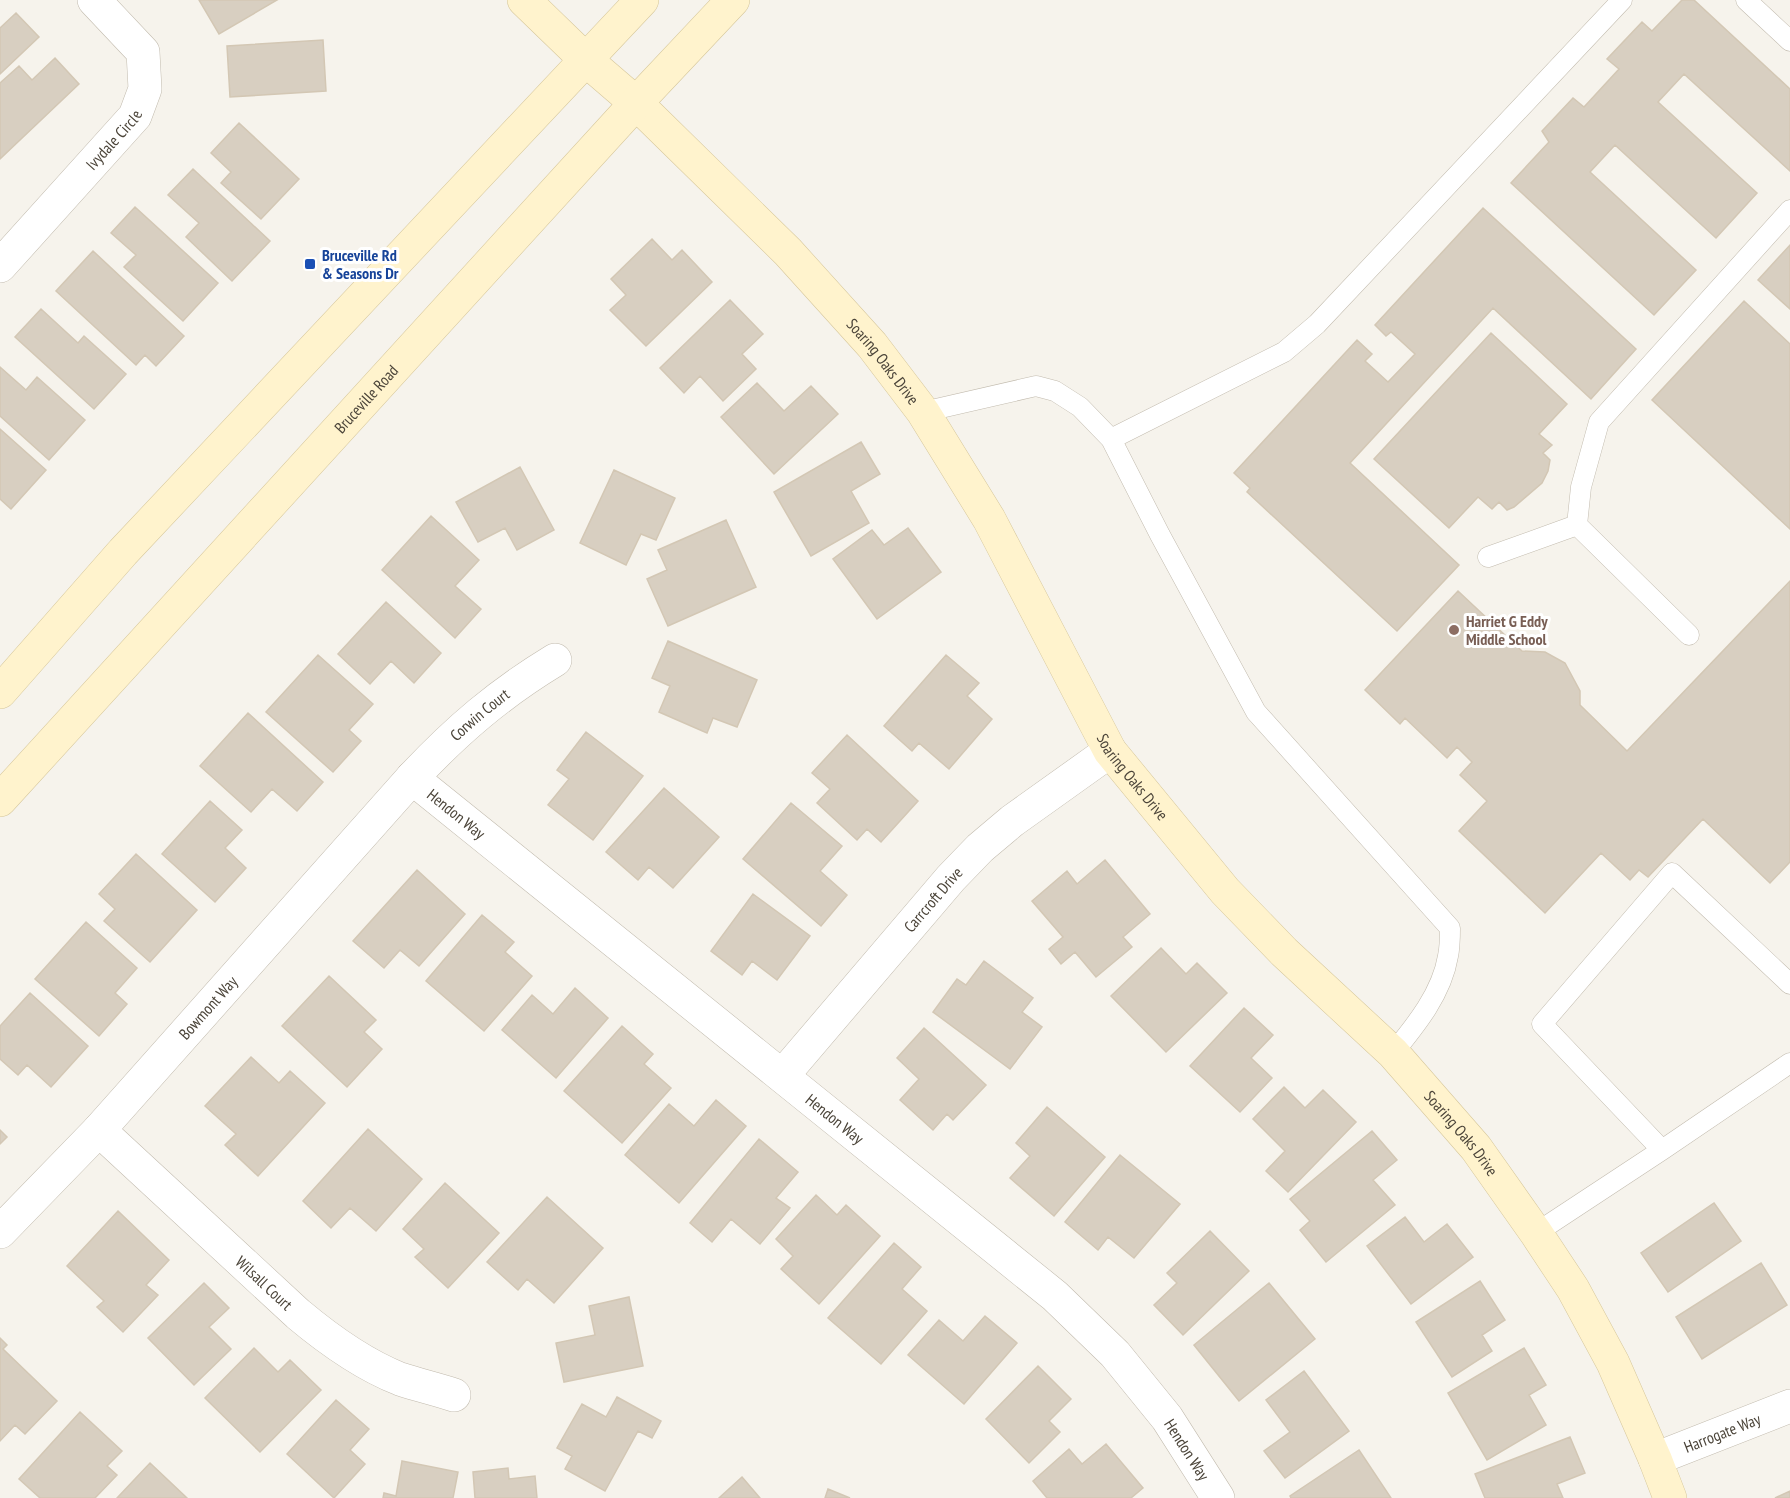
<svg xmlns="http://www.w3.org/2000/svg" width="1790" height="1498" font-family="'PT Sans Narrow',sans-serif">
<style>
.building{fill:#d8cfc1;stroke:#d3c7b4;stroke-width:1.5}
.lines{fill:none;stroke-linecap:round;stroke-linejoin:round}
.lane-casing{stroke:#c2bbae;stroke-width:21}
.street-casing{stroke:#c2bbae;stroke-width:34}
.secondary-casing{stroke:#d6c79b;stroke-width:34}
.lane{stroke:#fff;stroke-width:20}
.street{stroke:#fff;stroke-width:33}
.secondary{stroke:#fff3cd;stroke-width:33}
.transit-dot{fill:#1a4fb4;stroke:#fff;stroke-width:2}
.education-dot{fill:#8d6e63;stroke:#fff;stroke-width:2}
.labels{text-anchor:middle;stroke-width:6;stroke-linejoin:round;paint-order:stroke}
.street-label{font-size:16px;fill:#4b4439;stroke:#fff}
.transit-label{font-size:16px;font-weight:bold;fill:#164399;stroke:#fff;text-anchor:start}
.education-label{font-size:16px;font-weight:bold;fill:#785e54;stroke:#fff;text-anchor:start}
</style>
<rect width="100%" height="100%" fill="#f6f3ec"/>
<!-- building -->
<path class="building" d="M199 0H277L219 34Z
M1682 0H1694L1790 89V171L1684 74 1658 102 1757 193 1716 238 1615 145 1590 172 1696 270 1654 315 1511 183 1549 142 1542 131 1573 98 1584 107 1619 69 1607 59 1642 22 1652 31Z
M16 13 39 37 0 74V28Z
M323 40 326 91 230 97 227 46Z
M55 58 79 84 0 159V83L19 66 32 80Z
M239 123 299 179 261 219 221 183 231 172 211 153Z
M193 169 270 241 232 281 186 237 199 223 168 195Z
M135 207 218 283 183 321 124 267 136 255 111 233Z
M1483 208 1636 349 1591 399 1493 308 1350 463 1459 565 1397 631 1247 492 1250 488 1234 473 1357 340 1372 354 1365 361 1388 382 1415 354 1391 332 1386 336 1375 325Z
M652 239 672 260 682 250 712 282 646 346 610 310 626 295 611 279Z
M1790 245V309L1758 280Z
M93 251 184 336 156 366 145 355 136 365 56 291Z
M730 300 763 334 742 354 756 369 723 401 700 376 684 393 660 368Z
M1744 301 1790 344V529L1652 400Z
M41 309 78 343 84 336 126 374 94 409 15 337Z
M1491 333 1567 404 1539 434 1552 445 1543 453 1550 460 1548 471 1542 483 1514 507 1507 510 1499 502 1492 509 1478 497 1449 528 1374 459Z
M0 367 26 390 37 377 85 420 49 460 0 416Z
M757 383 784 411 811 386 838 414 774 474 721 417Z
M0 429 46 470 11 509 0 499Z
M861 442 880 474 851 491 869 523 811 556 774 492Z
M520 467 554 530 517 550 505 528 478 542 456 502Z
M614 470 675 498 656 540 641 534 626 565 580 543Z
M431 516 479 560 455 586 481 609 455 638 382 570Z
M726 520 756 587 668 626 647 579 667 570 658 550Z
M908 528 941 572 877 619 833 559 872 530 884 545Z
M1790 581V862L1770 883 1703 819 1648 877 1639 870 1630 880 1601 853 1545 913 1459 831 1487 801 1460 775 1472 762 1457 747 1447 758 1405 718 1400 724 1365 690 1458 591 1522 651 1545 652 1565 663 1580 691V705L1627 751Z
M386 602 441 653 414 683 391 661 370 684 338 654Z
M668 641 757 680 737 727 713 718 707 733 659 712 670 686 652 678Z
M318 655 373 704 349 730 361 741 333 772 266 712Z
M946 655 979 683 967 696 992 719 949 769 919 743 912 751 884 726Z
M248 713 323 782 297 811 272 789 251 812 200 766Z
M586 732 643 776 593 840 548 805 569 779 557 770Z
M847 735 918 801 881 842 867 829 857 840 817 803 830 789 812 773Z
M664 788 719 837 673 888 649 867 638 880 606 852Z
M210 801 242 830 225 848 246 868 215 902 162 854Z
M791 803 842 846 820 871 847 895 821 926 743 859Z
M136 854 197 910 150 962 104 921 115 909 99 894Z
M1105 860 1150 914 1123 937 1132 947 1096 977 1075 952 1061 964 1049 949 1063 937 1032 901 1067 871 1077 884Z
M417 870 465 914 419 966 400 950 384 968 353 941Z
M753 894 810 936 777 980 752 961 742 975 711 951Z
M482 915 514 942 505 952 532 976 484 1031 426 981Z
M86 922 137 968 115 993 127 1004 99 1036 35 979Z
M1161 948 1186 974 1197 963 1227 993 1166 1052 1111 996Z
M984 961 1033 998 1022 1012 1042 1027 1010 1069 933 1012 957 979 966 985Z
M329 976 376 1020 364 1032 382 1049 347 1087 282 1026Z
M575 988 608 1018 556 1078 502 1030 532 995 553 1014Z
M30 993 88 1046 51 1087 27 1065 18 1075 0 1059V1026Z
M1244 1008 1273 1035 1251 1058 1272 1078 1240 1112 1190 1066Z
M622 1026 653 1054 644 1064 671 1088 622 1143 564 1091Z
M924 1028 986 1085 953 1120 947 1114 933 1130 900 1100 919 1079 897 1058Z
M251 1057 279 1083 290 1071 325 1103 258 1176 225 1145 236 1134 205 1106Z
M1284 1087 1305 1108 1323 1090 1356 1122 1288 1192 1266 1171 1285 1151 1253 1119Z
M716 1100 746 1126 679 1203 625 1155 669 1104 694 1126Z
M1047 1107 1105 1157 1054 1216 1010 1178 1030 1156 1016 1143Z
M368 1129 422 1179 376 1231 350 1208 331 1228 303 1201Z
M0 1130 7 1137 0 1144Z
M1372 1131 1397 1160 1373 1180 1395 1205 1326 1262 1300 1230 1310 1221 1290 1199Z
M759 1139 798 1172 776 1198 790 1208 760 1244 731 1219 712 1242 690 1223Z
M1120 1155 1180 1204 1134 1258 1108 1237 1098 1250 1065 1222Z
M445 1183 499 1233 448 1288 415 1257 424 1249 403 1229Z
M816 1195 837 1215 846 1205 880 1236 819 1304 781 1269 793 1256 776 1239Z
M547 1197 603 1248 554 1303 527 1279 518 1290 487 1262Z
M1714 1203 1741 1241 1668 1292 1641 1253Z
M118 1211 169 1260 146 1285 158 1295 123 1332 97 1307 104 1301 67 1266Z
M1405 1217 1424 1242 1447 1224 1473 1257 1411 1304 1367 1246Z
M1210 1231 1249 1271 1183 1335 1154 1305 1177 1283 1167 1273Z
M894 1243 921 1267 902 1289 927 1311 881 1364 828 1318Z
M1761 1263 1787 1305 1702 1359 1676 1317Z
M1480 1281 1505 1320 1482 1335 1492 1351 1452 1377 1416 1322Z
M204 1283 229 1308 209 1327 231 1349 194 1385 148 1338Z
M1269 1283 1315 1339 1239 1401 1194 1345Z
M629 1297 643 1366 564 1382 556 1343 595 1335 589 1306Z
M985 1316 1017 1343 964 1404 908 1355 939 1320 963 1341Z
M0 1338 7 1345 3 1349 57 1401 25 1434 15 1425 0 1441Z
M254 1348 278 1372 290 1360 321 1390 260 1452 205 1398Z
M1524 1348 1546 1385 1529 1395 1546 1425 1487 1460 1448 1393Z
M1038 1366 1071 1399 1049 1421 1060 1432 1029 1463 986 1419Z
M1304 1371 1349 1431 1285 1478 1264 1451 1290 1432 1266 1400Z
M617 1397 661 1421 652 1438 638 1431 605 1491 565 1469 572 1456 557 1448 582 1404 606 1417Z
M336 1400 369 1429 350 1450 365 1464 334 1498 287 1454Z
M80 1412 122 1451 107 1466 117 1475 95 1498H40L19 1479Z
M1570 1437 1585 1473 1557 1484 1563 1498H1485L1475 1474Z
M1106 1444 1143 1488 1131 1498H1047L1033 1481 1069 1449 1082 1464Z
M1359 1450 1391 1498H1291L1290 1496Z
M402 1461 458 1472 453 1498H383L384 1493 396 1496Z
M150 1463 187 1498H117Z
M508 1468 509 1479 535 1476 537 1498H475L473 1472Z
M742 1477 760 1498H719Z
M828 1489 850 1498H825Z
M1790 1491V1498H1775Z"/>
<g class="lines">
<!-- lane casing -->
<g class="lane-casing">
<path id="lane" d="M1746 0 1790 41
M923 412 1036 386 1055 391 1080 407 1111 439 1160 535 1256 712 1450 928C1450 937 1450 947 1448 956 1442 993 1416 1025 1393 1053
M1111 439 1284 352 1317 324 1622 0
M1488 557 1577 525
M1689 635 1577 525 1581 487 1599 422 1790 210
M1662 1150 1542 1024 1672 873 1790 984
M1536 1233 1662 1150 1790 1063"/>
</g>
<!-- street casing -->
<g class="street-casing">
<g id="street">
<path id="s1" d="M0 266 135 116 145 89 143 52 94 0"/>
<path id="s2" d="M412 778 1055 1296 1115 1354 1167 1418 1218 1498"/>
<path id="s3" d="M783 1075 951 878 980 848 1012 821 1110 751"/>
<path id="s4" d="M99 1130 298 1314C329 1340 362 1364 400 1379 418 1385 436 1389 454 1395"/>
<path id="s5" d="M0 1232 99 1130 412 778C457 730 499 694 555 660"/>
<path id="s6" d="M1655 1459 1790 1406"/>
</g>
</g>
<!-- secondary casing -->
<g class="secondary-casing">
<g id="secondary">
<path id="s7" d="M524 0 586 60 636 103 788 252 872 345 923 412 989 519 1110 751 1225 891 1284 952 1393 1053 1476 1148 1536 1233 1573 1289 1613 1363 1655 1459 1670 1498"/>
<path d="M0 692 123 552 642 0"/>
<path id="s8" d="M0 800 636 103 733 0"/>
</g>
</g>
<!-- lane -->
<use href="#lane" class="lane"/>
<!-- street -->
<use href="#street" class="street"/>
<!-- secondary -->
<use href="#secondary" class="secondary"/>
</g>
<!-- markers -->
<rect class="transit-dot" x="304" y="258" width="12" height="12" rx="3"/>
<circle class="education-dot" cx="1454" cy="630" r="6"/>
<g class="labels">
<!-- street labels -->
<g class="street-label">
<text dy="6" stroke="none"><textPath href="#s1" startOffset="170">Ivydale Circle</textPath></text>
<text dy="6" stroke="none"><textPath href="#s7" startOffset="510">Soaring Oaks Drive</textPath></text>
<text dy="6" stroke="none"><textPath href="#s8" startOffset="543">Bruceville Road</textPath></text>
<text dy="6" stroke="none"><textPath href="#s5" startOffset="706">Corwin Court</textPath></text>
<text dy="6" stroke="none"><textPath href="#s7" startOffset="996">Soaring Oaks Drive</textPath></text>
<text dy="6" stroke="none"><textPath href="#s2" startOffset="57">Hendon Way</textPath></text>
<text dy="6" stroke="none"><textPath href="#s3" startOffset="231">Carrcroft Drive</textPath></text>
<text dy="6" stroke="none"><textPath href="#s5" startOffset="306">Bowmont Way</textPath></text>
<text dy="6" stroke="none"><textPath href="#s2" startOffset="543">Hendon Way</textPath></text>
<text dy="6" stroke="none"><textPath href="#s7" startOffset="1482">Soaring Oaks Drive</textPath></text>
<text dy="6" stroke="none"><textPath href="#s4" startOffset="225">Wilsall Court</textPath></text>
<text dy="6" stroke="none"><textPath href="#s6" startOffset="72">Harrogate Way</textPath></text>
<text dy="6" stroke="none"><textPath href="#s2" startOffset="1029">Hendon Way</textPath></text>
</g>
<!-- transit labels -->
<g class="transit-label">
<text x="322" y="261">Bruceville Rd<tspan x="322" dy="18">&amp; Seasons Dr</tspan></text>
</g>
<!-- education labels -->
<g class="education-label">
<text x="1466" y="627">Harriet G Eddy<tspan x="1466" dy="18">Middle School</tspan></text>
</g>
</g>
</svg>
